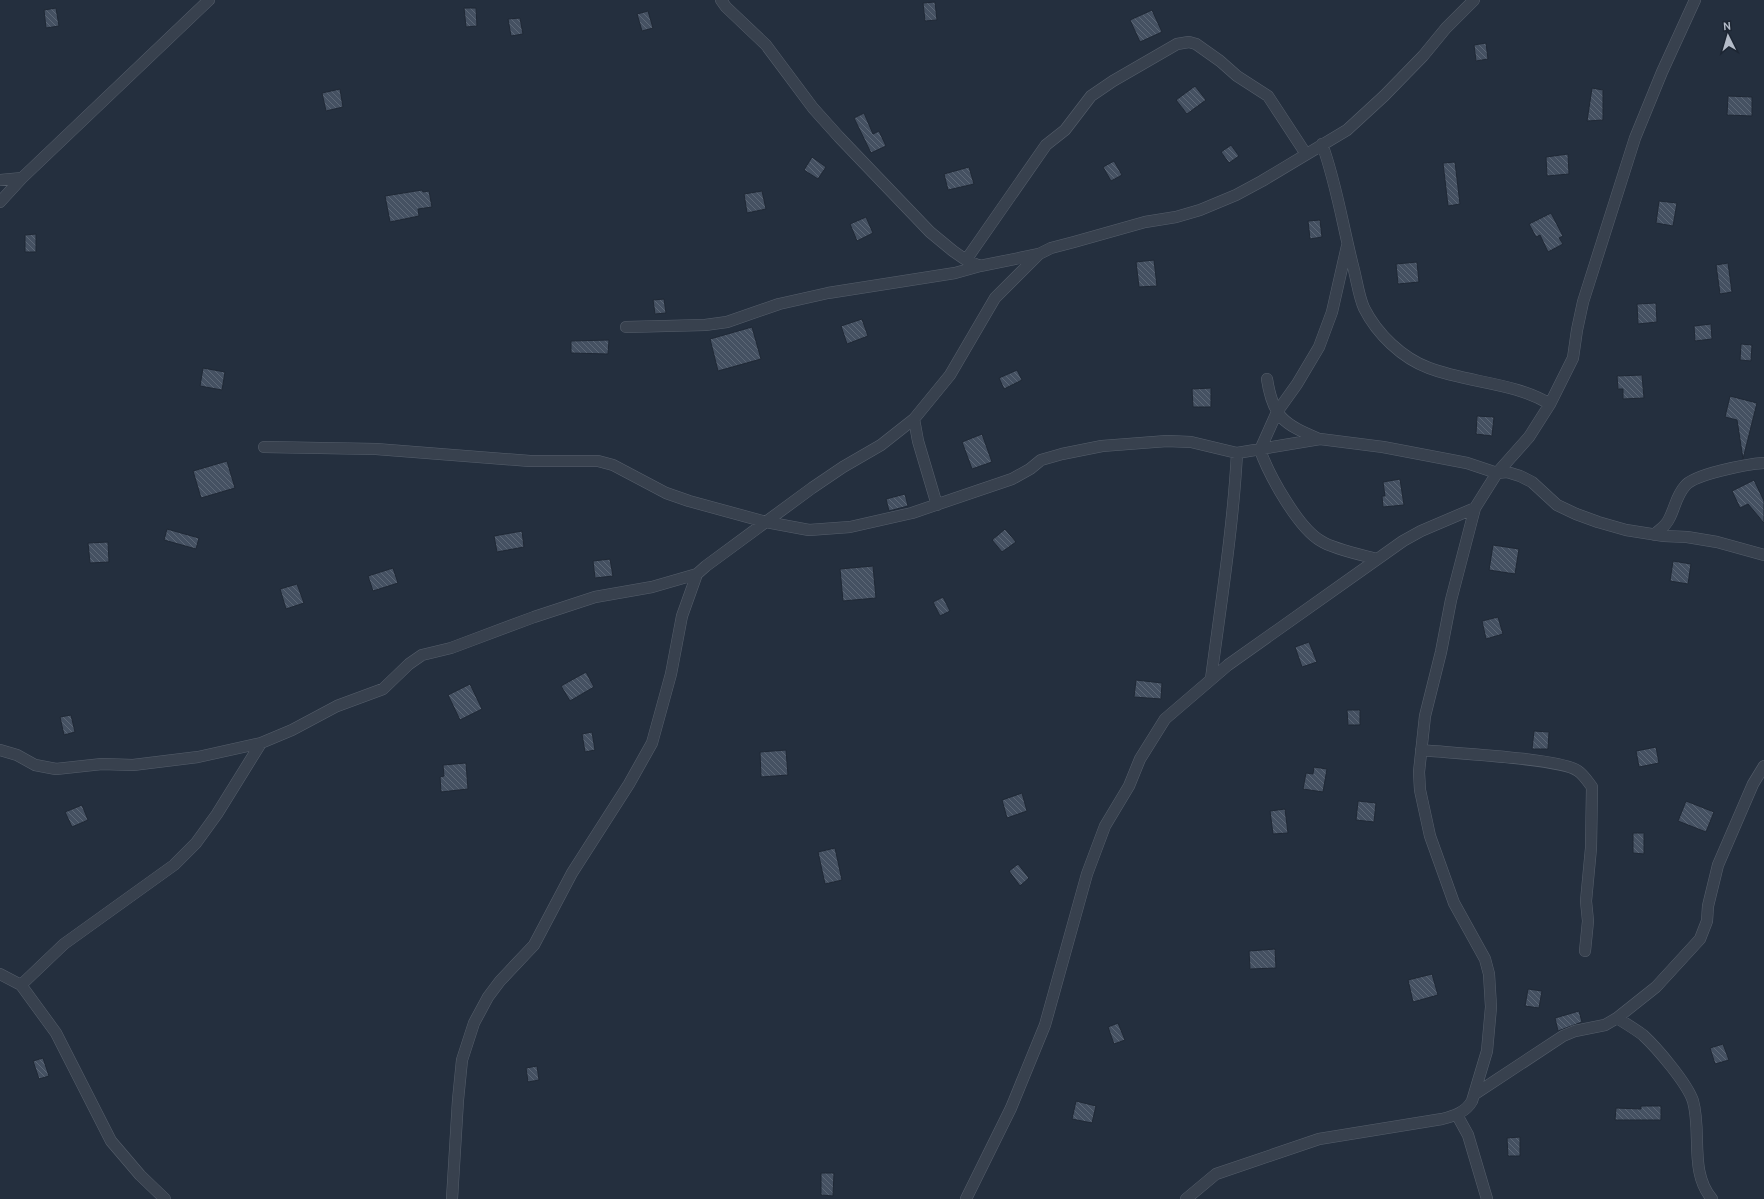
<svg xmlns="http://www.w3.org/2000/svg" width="1764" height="1199" font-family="Cabin,sans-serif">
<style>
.building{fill:url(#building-back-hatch);stroke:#1f2835}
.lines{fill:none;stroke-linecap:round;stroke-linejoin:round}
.minor-casing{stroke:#565f6c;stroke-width:12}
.minor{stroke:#38414e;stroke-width:11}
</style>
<defs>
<pattern id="building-back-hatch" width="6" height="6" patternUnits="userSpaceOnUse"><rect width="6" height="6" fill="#455162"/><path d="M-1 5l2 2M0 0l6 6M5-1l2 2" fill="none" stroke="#5d6877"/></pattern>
</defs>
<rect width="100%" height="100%" fill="#242f3e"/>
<!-- building -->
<path class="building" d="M935 2 937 20 925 21 923 3Z
M56 8 59 26 46 28 44 10Z
M464 8H476L477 26 466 27Z
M1152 10 1162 32 1140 42 1130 20Z
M648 11 653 28 642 31 637 14Z
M520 18 523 34 511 36 508 19Z
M1486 43 1488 59 1476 61 1474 45Z
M1195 86 1206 100 1187 114 1176 100Z
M1592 88 1603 90V120L1587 121Z
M340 89 343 107 326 111 322 93Z
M1728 96 1752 97V116L1727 115Z
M864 113 873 134 879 131 886 146 871 153 854 118Z
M1231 145 1239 156 1229 163 1221 152Z
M1568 154 1569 174 1547 176 1546 157Z
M812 157 826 167 818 179 804 170Z
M1114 161 1122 175 1111 181 1103 167Z
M1455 162 1460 204 1448 206 1443 163Z
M969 167 974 184 948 190 944 174Z
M422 190 423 192 429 191 432 207 418 209 419 216 390 222 385 196Z
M762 191 766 209 747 213 744 194Z
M1659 201 1677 203 1673 226 1656 223Z
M1551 213 1563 236 1559 238 1563 244 1548 252 1540 235 1536 237 1529 224Z
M866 217 873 233 857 241 850 224Z
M1320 220 1322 237 1310 239 1308 221Z
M36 234V252H25V235Z
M1154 260 1157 286 1139 287 1136 262Z
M1417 262 1419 282 1398 284 1396 264Z
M1728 263 1732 292 1720 294 1716 265Z
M664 299 666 313 655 314 653 300Z
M1656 303 1657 322 1638 324 1637 304Z
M862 319 868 336 847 344 841 326Z
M1711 324 1712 339 1695 341 1694 326Z
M752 327 761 359 718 371 710 339Z
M609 340 608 354 571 353V341Z
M1741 344 1752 345 1751 361 1740 360Z
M203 368 225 372 222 390 200 386Z
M1017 370 1022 380 1004 389 999 378Z
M1642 375 1644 398 1623 399V389H1618L1617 376Z
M1211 388V407H1193L1192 389Z
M1730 396 1757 403 1743 459 1737 420 1725 417Z
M1477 416 1494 417 1492 436 1476 434Z
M982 434 992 462 972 469 962 442Z
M227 461 235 488 201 498 193 471Z
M1400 479 1404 505 1383 507 1382 496H1385L1383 482Z
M1754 480 1764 501V523L1748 504 1740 508 1732 491Z
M905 494 908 506 889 511 886 499Z
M167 529 199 538 196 549 164 540Z
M1005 529 1016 542 1002 552 992 540Z
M522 531 524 547 497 552 494 536Z
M108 542 109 562 90 563 88 543Z
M1493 545 1519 549 1515 574 1489 570Z
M610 559 613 576 595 578 593 561Z
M1673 561 1691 564 1688 584 1670 581Z
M873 566 876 598 843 601 840 569Z
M393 568 398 583 373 591 368 576Z
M297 584 304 603 286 609 280 589Z
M943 597 950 611 940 616 933 602Z
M1498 617 1503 634 1486 639 1482 621Z
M1309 642 1317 662 1302 667 1295 647Z
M586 672 594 687 570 701 561 686Z
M1136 680 1162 683 1161 699 1134 697Z
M470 684 482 709 460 720 448 695Z
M1347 710H1360V725H1348Z
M71 715 75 732 64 735 60 717Z
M1534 731 1549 732 1548 749H1532Z
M592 732 595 750 585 752 582 734Z
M1656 747 1659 763 1639 767 1636 751Z
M786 750 788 775 761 777 760 752Z
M466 763 468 789 441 792 440 777 444 776 443 765Z
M1314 767 1327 769 1323 792 1303 789 1306 773 1313 774Z
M1022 793 1027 811 1007 818 1002 800Z
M1358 801 1376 803 1374 822 1356 820Z
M1686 801 1714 812 1706 832 1678 821Z
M82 805 88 820 72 827 65 812Z
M1285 809 1288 833 1273 834 1270 811Z
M1633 833H1644V854L1633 853Z
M835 848 842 880 825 884 818 852Z
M1018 864 1029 878 1020 886 1009 871Z
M1275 949 1276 968 1250 969 1249 951Z
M1432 974 1438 995 1413 1002 1408 980Z
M1528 989 1542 991 1539 1008 1525 1006Z
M1579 1011 1582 1022 1558 1031 1555 1018Z
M1118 1023 1125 1040 1114 1044 1108 1027Z
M1723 1044 1729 1060 1715 1064 1710 1048Z
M43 1058 49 1076 39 1079 33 1061Z
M537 1066 539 1080 528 1082 526 1068Z
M1076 1101 1096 1106 1092 1123 1072 1119Z
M1641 1106H1661V1120H1615L1616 1108 1641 1109Z
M1520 1137V1156H1508L1507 1138Z
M821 1173H834L833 1196 821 1195Z"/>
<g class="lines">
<!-- minor casing -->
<g class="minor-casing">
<path id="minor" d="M721 0 726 7 766 45 813 108 839 137 930 232 953 251 966 260 980 266 1039 254
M1322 144C1337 185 1343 228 1354 270 1357 282 1359 297 1364 308 1377 334 1402 358 1429 368 1469 383 1513 382 1550 404
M0 180 22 178
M0 202 22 178 209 0
M1347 246 1332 312 1319 347 1297 384 1277 412 1260 450C1269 475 1298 528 1321 541 1333 549 1362 555 1377 559
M966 260 1046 145 1065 130 1091 96 1113 81 1177 44 1189 42 1196 44 1220 61 1237 76 1268 96 1306 154
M626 327 705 325 727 322 779 304 828 293 955 273 980 266
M1267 379C1273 418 1284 424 1319 439
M914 419 918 441 937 505
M264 447 376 449 530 461H598L613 465 666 493 689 501 766 522 809 530 850 527 912 513 1012 479 1030 469 1041 460 1062 454 1102 446 1167 441 1191 442 1237 453 1320 439 1383 447 1467 463 1497 473 1507 472 1520 476 1532 482 1557 505 1576 514 1598 522 1626 530 1664 536 1687 537 1717 542 1764 555
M1654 535C1659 530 1666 526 1669 519 1675 508 1676 496 1685 486 1694 474 1748 464 1764 463
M1211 679C1221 603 1233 528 1237 453
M0 750 17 755 35 765 56 769 102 764 133 765 198 757 261 743 292 730 337 706 383 689 409 664 422 655 451 648 534 617 595 597 652 587 697 574
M1421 750C1448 753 1562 758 1578 771 1584 775 1588 782 1592 787L1591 848 1586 901 1588 921 1585 951
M0 974 21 985
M1617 1018C1625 1023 1635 1029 1643 1035 1657 1048 1687 1083 1693 1101 1702 1133 1689 1172 1712 1199
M1475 1094 1563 1036 1575 1031 1605 1025 1617 1018 1656 987 1700 939 1707 921 1708 906 1718 865 1753 784 1764 766
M1457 1115 1468 1135 1487 1199
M165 1199 140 1175 111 1141 56 1033 21 985 64 944 174 865 196 843 217 814 261 743
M452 1199 458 1100 462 1060 474 1023 488 997 500 981 534 945 572 873 629 784 652 743 671 674 682 616 697 574 706 566 812 488 843 467 881 445 914 419 950 375 995 298 1039 254 1051 248 1074 242 1145 222 1176 217 1200 210 1236 195 1262 181 1347 130 1384 96 1423 56 1446 28 1474 0
M966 1199 1011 1108 1045 1025 1087 874 1105 826 1129 786 1140 759 1165 719 1228 665 1403 541 1421 531 1475 508
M1186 1199 1216 1174 1319 1139 1442 1119C1454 1116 1466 1112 1472 1101L1487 1051 1491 1007 1489 974 1485 959 1454 903 1430 836 1420 790 1419 772 1425 716 1441 652 1451 600 1475 508 1497 473 1529 437 1550 404 1573 358 1577 330 1583 302 1635 138 1662 72 1695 0"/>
</g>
<!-- minor -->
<use href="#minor" class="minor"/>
</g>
<!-- north arrow -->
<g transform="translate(1728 36) rotate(355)" stroke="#1d2633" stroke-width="3" paint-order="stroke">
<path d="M0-3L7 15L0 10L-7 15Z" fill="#b4bcc9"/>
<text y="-6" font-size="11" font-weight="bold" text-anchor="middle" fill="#b4bcc9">N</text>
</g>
</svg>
